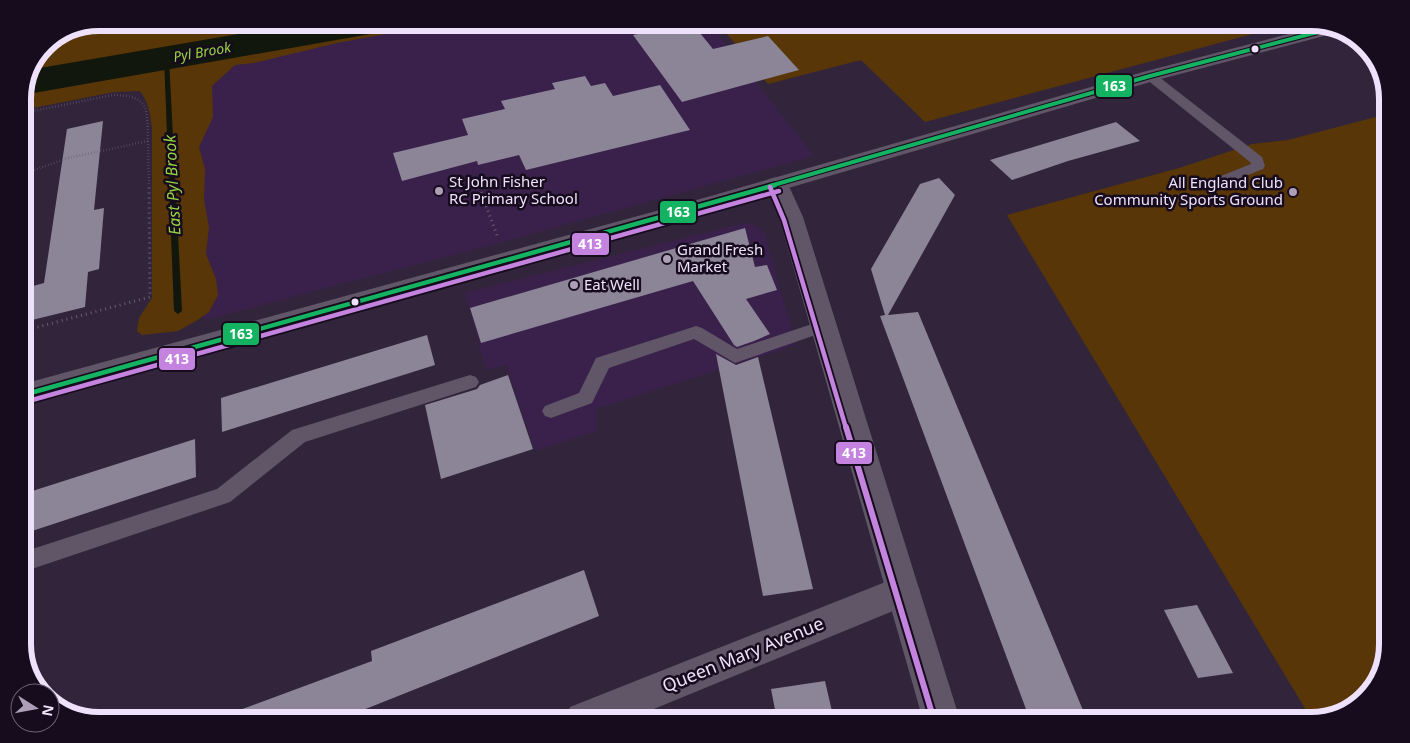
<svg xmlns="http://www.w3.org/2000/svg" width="1410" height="743" font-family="'Noto Sans',sans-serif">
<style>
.built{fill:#3a214b}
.green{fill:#583608}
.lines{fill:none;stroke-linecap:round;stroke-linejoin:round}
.stream{fill:#11170c;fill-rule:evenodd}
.river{fill:#11170c;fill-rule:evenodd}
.building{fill:#8b8597}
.path-far1{stroke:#665d6c;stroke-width:2.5;stroke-dasharray:0.5 2.5;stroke-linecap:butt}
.path{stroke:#665d6c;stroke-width:3;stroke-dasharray:1 4;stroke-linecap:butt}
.service{fill:#605667;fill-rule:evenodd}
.minor{fill:#605667;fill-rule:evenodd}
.tertiary{fill:#605667;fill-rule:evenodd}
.secondary{fill:#605667;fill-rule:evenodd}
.bus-1-far1-casing{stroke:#160c1d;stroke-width:6}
.bus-1-casing{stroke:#160c1d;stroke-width:8}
.bus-2-far1-casing{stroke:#160c1d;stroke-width:8}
.bus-2-casing{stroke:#160c1d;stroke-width:10}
.bus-1-far1{stroke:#13b361;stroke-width:4}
.bus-1{stroke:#13b361;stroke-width:4.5}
.bus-2-far1{stroke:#c483df;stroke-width:4.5}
.bus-2{stroke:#c483df;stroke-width:6}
.bus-dot{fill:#efe1fb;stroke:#160c1d;stroke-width:2}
.poi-dot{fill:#ad9fb8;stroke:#160c1d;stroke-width:2}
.labels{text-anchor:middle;stroke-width:5;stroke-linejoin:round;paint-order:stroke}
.far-water-label{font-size:14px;font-style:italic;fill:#98d541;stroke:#160c1d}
.poi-label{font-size:15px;fill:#efe1fb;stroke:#160c1d;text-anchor:start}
.water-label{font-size:16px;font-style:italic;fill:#98d541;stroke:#160c1d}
.near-street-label{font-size:18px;fill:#efe1fb;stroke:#160c1d}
.rim{fill:none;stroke:#efe1fb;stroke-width:6}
.line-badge{stroke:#160c1d;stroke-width:2}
.badge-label{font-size:14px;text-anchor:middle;font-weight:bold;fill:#fff}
</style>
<rect width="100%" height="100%" fill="#32253b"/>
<!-- built -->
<path class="built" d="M437 23H709L814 156 499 243 204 320 183 69Z
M745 223 755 225 764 232 796 345 596 409V431L535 451 506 365 486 370 465 293Z"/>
<!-- green -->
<path class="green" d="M99 23V22L446 23 337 43 254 63 235 65 212 86 213 117 199 147 205 169 204 200 209 227 206 254 216 279 218 295 209 312 196 321 178 331 142 335 137 331 139 318 152 298V128C150 113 149 103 140 91L114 92 23 110V95L45 45Z
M718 23H1293L925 122 861 60 768 84Z
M1387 114V644L1379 678 1353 708 1312 720 1007 215 1179 168 1252 144 1288 140Z"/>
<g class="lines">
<!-- stream -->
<path class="stream" d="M164 58 169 59 182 311 178 314 174 311Z"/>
<!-- river -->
<path class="river" d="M309 22H394L389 30 376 33 28 94 23 93 34 69Z"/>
</g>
<!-- building -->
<path class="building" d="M691 22 713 49 768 36 799 70 682 102 633 35Z
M585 76 591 86 605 83 613 96 660 85 690 130 526 170 519 155 478 165 477 161 402 181 393 153 468 135 462 119 505 109 501 101 555 89 552 83Z
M103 121 94 210 104 208 99 269 88 272 85 307 28 321 33 286 44 283 67 129Z
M1116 122 1140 141 1068 161 1012 180 990 160Z
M939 178 955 195 888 315 918 312 1087 720H1030L880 316 885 315 871 269 920 184Z
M745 228 755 267 767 265 777 290 746 299 770 334 754 341 737 347 734 345 693 281 481 343 470 308Z
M427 335 435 365 222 432 221 398Z
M716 354 736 365 758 357 813 589 763 596Z
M508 375 533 449 441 479 425 405 477 389 480 385Z
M195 439 196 477 23 534V494Z
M584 570 599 616 363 710 365 720H219L218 718 372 661 371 651Z
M1197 605 1233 673 1198 678 1164 610Z
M825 681 834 720H777L771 689Z"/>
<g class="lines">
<!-- path-far1 -->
<path class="path-far1" d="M23 113 113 95C151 95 147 111 148 141L68 158 23 174
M148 141 149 186"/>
<!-- path -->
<path class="path" d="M481 192 498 238
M23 331 150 297 149 185"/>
<!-- service -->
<path class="service" d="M1150 72 1154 73 1262 157 1265 166 1263 169 1226 184H1216L1214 181 1216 178 1251 164 1250 162 1146 79 1144 76 1146 73Z
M824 320 830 322 832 326 830 330 735 363 694 339 609 368 592 403 551 418 545 416 542 411 545 406 579 393 596 358 690 328 696 326 702 328 737 349Z
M470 375 476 377 479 382 476 387 305 442 230 502 23 572V552L217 489 292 430Z"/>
<!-- minor -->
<path class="minor" d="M903 575 915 580 920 591 915 602 627 720H565L570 707Z"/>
<!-- tertiary -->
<path class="tertiary" d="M777 177 785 179 788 184 803 217 960 720H923L779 217 766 184 769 179Z"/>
<!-- secondary -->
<path class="secondary" d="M1323 25 1341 30 1339 32 1157 80 727 206 23 406V384L711 196 1143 72Z"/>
<!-- bus-1-far1 casing -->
<g class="bus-1-far1-casing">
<path id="bus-1-far1" d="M770 186 1150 76 1333 28"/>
</g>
<!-- bus-1 casing -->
<g class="bus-1-casing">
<path id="bus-1" d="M23 395 775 185"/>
</g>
<!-- bus-2-far1 casing -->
<g class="bus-2-far1-casing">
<path id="bus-2-far1" d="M770 187 784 220 846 428
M25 402 779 191"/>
</g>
<!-- bus-2 casing -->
<g class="bus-2-casing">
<path id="bus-2" d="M846 427 934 720"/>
</g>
<!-- bus-1-far1 -->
<use href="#bus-1-far1" class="bus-1-far1"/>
<!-- bus-1 -->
<use href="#bus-1" class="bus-1"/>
<!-- bus-2-far1 -->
<use href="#bus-2-far1" class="bus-2-far1"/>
<!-- bus-2 -->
<use href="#bus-2" class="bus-2"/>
</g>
<!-- markers -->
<g class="bus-dot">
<circle cx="1255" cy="49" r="4.5"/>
<circle cx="355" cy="302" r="4.5"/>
</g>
<g class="poi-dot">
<circle cx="439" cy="191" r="5"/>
<circle cx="1293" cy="192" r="5"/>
<circle cx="667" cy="259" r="5"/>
<circle cx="574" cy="285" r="5"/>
</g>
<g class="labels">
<!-- far-water labels -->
<g class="far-water-label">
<text transform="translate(202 52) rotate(-10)" y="5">Pyl Brook</text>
</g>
<!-- poi labels -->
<g class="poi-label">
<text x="449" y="187">St John Fisher<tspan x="449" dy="17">RC Primary School</tspan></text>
<text x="1283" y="188" text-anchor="end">All England Club<tspan x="1283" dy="17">Community Sports Ground</tspan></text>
<text x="677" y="255">Grand Fresh<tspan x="677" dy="17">Market</tspan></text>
<text x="584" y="290">Eat Well</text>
</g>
<!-- water labels -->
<g class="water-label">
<text transform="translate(172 185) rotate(-93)" y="6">East Pyl Brook</text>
</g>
<!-- near-street labels -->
<g class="near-street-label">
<text transform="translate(743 655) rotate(-22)" y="6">Queen Mary Avenue</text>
</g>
</g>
<!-- crop -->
<path d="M0 0H1410V743H0ZM99 31H1311A68 68 0 0 1 1379 99V644A68 68 0 0 1 1311 712H99A68 68 0 0 1 31 644V99A68 68 0 0 1 99 31Z" fill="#160c1d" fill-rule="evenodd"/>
<path class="rim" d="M99 31H1311A68 68 0 0 1 1379 99V644A68 68 0 0 1 1311 712H99A68 68 0 0 1 31 644V99A68 68 0 0 1 99 31Z"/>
<g class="line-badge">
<rect x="1095" y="74" width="38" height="24" rx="5" fill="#13b361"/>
<rect x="659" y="200" width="38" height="24" rx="5" fill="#13b361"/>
<rect x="571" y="232" width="39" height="24" rx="5" fill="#c483df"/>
<rect x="222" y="322" width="38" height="24" rx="5" fill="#13b361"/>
<rect x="158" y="347" width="38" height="24" rx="5" fill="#c483df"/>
<rect x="835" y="441" width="38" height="24" rx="5" fill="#c483df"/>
</g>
<g class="badge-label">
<text x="1114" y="91">163</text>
<text x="678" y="217">163</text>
<text x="590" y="249">413</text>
<text x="241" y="339">163</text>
<text x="177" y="364">413</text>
<text x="854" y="458">413</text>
</g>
<!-- north arrow -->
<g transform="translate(35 708) rotate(101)"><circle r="24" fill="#160c1d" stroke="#6d6176"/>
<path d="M0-4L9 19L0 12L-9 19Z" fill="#ad9fb8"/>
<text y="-8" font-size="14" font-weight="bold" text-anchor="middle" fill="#efe1fb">N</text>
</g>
</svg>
